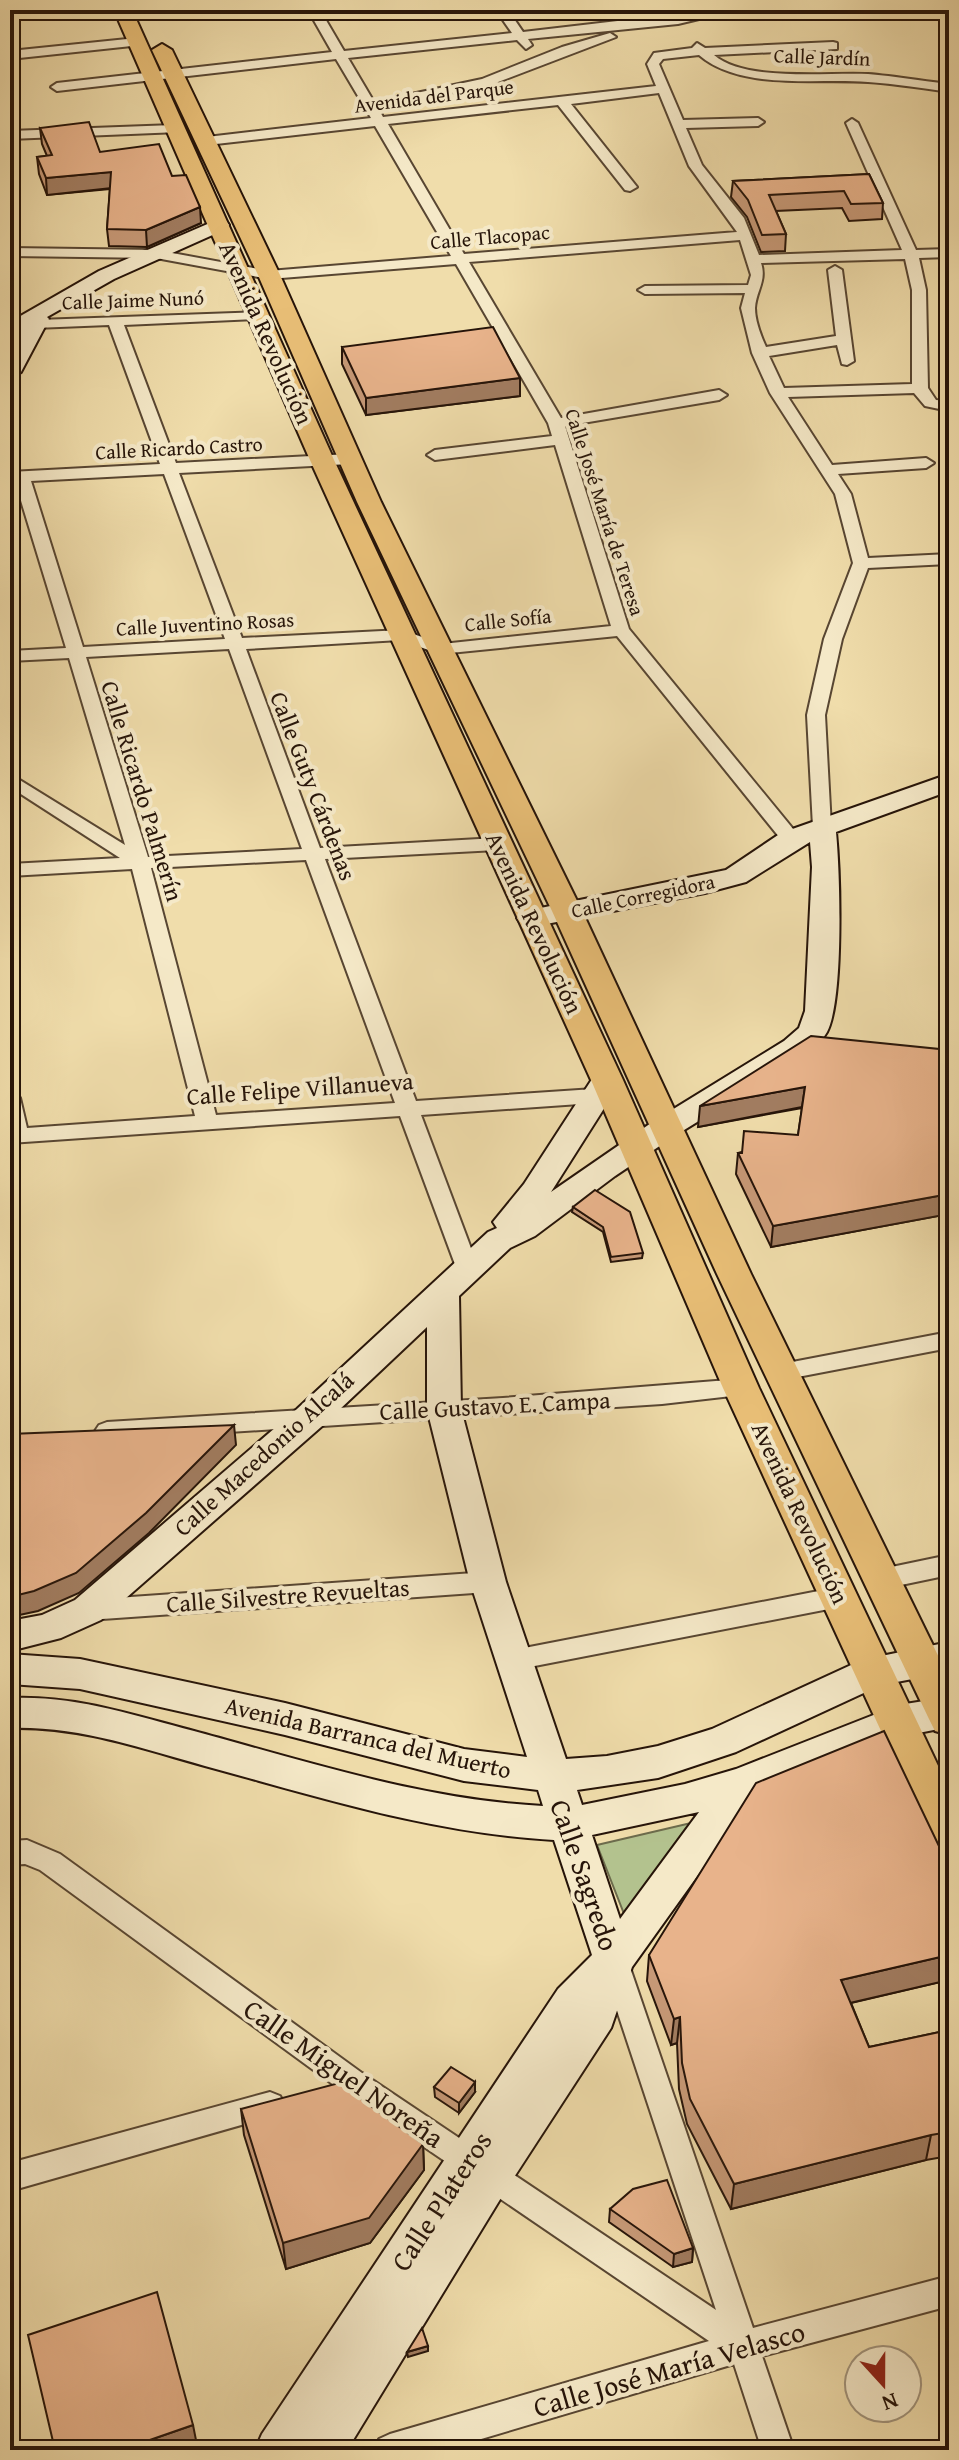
<svg xmlns="http://www.w3.org/2000/svg" width="959" height="2460" font-family="'Gentium Book Plus',serif">
<style>
.green{fill:#b3c28e;stroke:#6c6b4c;stroke-width:2}
.lines{fill:none;stroke-linecap:round;stroke-linejoin:round}
.street-casing{stroke:#584632;stroke-width:4}
.secondary-casing{stroke:#261409;stroke-width:4}
.primary-casing{stroke:#261409;stroke-width:4}
.street{fill:#f5e9c8;fill-rule:evenodd}
.secondary{fill:#f5e9c8;fill-rule:evenodd}
.primary{fill:#e8be76;fill-rule:evenodd}
.wall{fill:#c89a78;stroke:#261409;stroke-width:2}
.shaded-wall{fill:#a27d61;stroke:#261409;stroke-width:2}
.building{fill:#e8b38b;stroke:#261409;stroke-width:2}
.labels{text-anchor:middle;stroke-width:8;stroke-linejoin:round;paint-order:stroke}
.far-street-label{font-size:20px;fill:#261409;stroke:#f5e9c8}
.street-label{font-size:24px;fill:#261409;stroke:#f5e9c8}
.near-street-label{font-size:28px;fill:#261409;stroke:#f5e9c8}
</style>
<rect width="100%" height="100%" fill="#f0ddab"/>
<filter id="stains"><feTurbulence type="fractalNoise" baseFrequency=".0025" numOctaves="4"/><feColorMatrix values="0 0 0 0 .2 0 0 0 0 .09 0 0 0 0 .02 0 0 0 .5 -.17"/></filter>
<radialGradient id="worn" r=".72"><stop offset=".6" stop-color="#630" stop-opacity="0"/><stop offset="1" stop-color="#630" stop-opacity=".3"/></radialGradient>
<!-- green -->
<path class="green" d="M691 1823 630 1929 597 1845Z"/>
<g class="lines">
<!-- street casing -->
<g class="street-casing">
<path id="street" d="M308 10H320L344 51 512 33 496 10H508L523 32 712 10H737L678 24 528 39 532 45 526 49 517 40 348 58 374 102 482 79 562 47 610 33 616 37 490 85 378 108 383 117 656 86 647 64 654 53 692 48 697 43 705 48 833 42 837 43V49L714 55C745 82 826 72 868 74 895 76 922 81 949 84V92C922 88 895 84 868 82 816 78 741 91 699 55L663 59 659 64 683 120 758 118 764 122 758 126 686 128 702 165 744 218 759 255 902 250 846 123 852 119 858 123 916 250 949 249V257L919 258 926 290 928 388 936 400 949 401V411L925 406 914 393 788 397 832 465 926 458 934 463 926 468 838 474 851 494 868 558 949 554V564L868 568 842 639 825 715 831 827 829 831H815L813 827 807 715 824 639 853 563 835 494 770 393 752 353 741 308 745 293 645 294 638 290 645 286 748 285 751 275 740 240 469 262 561 418 719 390 727 395 719 400 565 426 629 629 798 835 800 839 798 843H784L617 636 440 654 400 640 246 649 320 848 497 838 506 844 497 850 325 859 416 1101 594 1089 604 1096 594 1103 421 1115 478 1267 475 1273H459L456 1267 400 1116 10 1143V1091L20 1098 27 1128 195 1116 132 869 10 876V864L120 858 10 787V774L125 845 69 658 10 661V651L66 648 15 481 10 482V472L160 464 109 325 10 329V321L262 312V318L257 319 124 325 176 463 350 454 358 459 350 464 179 473 242 638 402 630 442 644 611 626 555 445 435 460 427 455 435 450 552 436 548 423 456 264 269 279 156 258 10 256V248L156 250 269 271 451 256 375 126 207 145 200 141 207 137 371 118 336 59 57 91 51 87 57 83 332 52ZM659 93 689 166 737 232 464 254 388 124 558 105 625 190 630 191 637 187 571 104ZM905 259 912 290V384L784 388 769 356 837 345 842 364 847 365 854 361 842 270 835 266 828 270 836 336 766 347C761 336 755 321 755 308 756 291 767 281 761 263ZM164 474 225 639 83 647 31 481ZM229 649 302 849 148 857 86 657ZM306 860 395 1103 216 1115 151 868Z
M798 10 949 11V19L804 14Z
M137 38 143 42 141 45 10 59V51Z
M174 125 181 129 179 132 10 139V131Z
M949 1332V1348L782 1380 774 1378 770 1372 774 1366 782 1364Z
M741 1379 749 1382 753 1388 749 1394 662 1404 107 1440 99 1437 95 1431 99 1425 107 1422 503 1398Z
M949 1555V1575L882 1589 873 1586 870 1579 873 1572 882 1569Z
M488 1572 497 1575 500 1582 497 1589 488 1592 88 1620 79 1617 75 1610 79 1603 88 1600Z
M839 1587 848 1590 851 1597 848 1604 839 1607 514 1670 505 1667 501 1660 505 1653 514 1650Z
M27 1840 60 1854 362 2073 716 2310 601 1962 605 1953 615 1950 625 1953 753 2328 949 2276V2306L762 2356 794 2450H762L734 2364 444 2450H374L379 2439 390 2434 709 2341 342 2091 40 1870 25 1864 10 1865V1841Z
M270 2092 280 2096 285 2105 280 2114 10 2191V2163Z"/>
</g>
<!-- secondary casing -->
<g class="secondary-casing">
<path id="secondary" d="M219 219 226 221 229 225 226 229 114 279 47 317 49 319 21 372 10 379V352L15 342 10 343V325L17 318 99 271Z
M949 774V791L836 832C840 872 844 999 827 1032 822 1041 813 1048 806 1055L676 1135 615 1176 535 1236 510 1248 459 1296 461 1409 506 1582 566 1759 607 1756 658 1746 712 1729 862 1660 949 1642V1672L881 1685 736 1752 658 1778 577 1790 582 1805 685 1784 736 1769 899 1705 949 1697V1727L903 1736 756 1794 632 1967 611 2028 507 2188 347 2450H255L262 2434 558 1989 592 1955 554 1840C431 1833 323 1798 205 1766 140 1748 78 1726 10 1728V1698C74 1695 133 1715 194 1731 309 1762 424 1800 543 1806L538 1790 464 1781 285 1735 80 1689 10 1684V1654L80 1659 285 1703 464 1749 527 1757 470 1582 427 1409V1327L321 1427 101 1620 61 1638 10 1651V1621L42 1615 75 1600 297 1409 488 1232 497 1228 493 1222 524 1184 596 1073 607 1070 618 1073 622 1080 551 1192 654 1121 784 1041 799 1028 805 1011 812 867 810 842 746 882 705 893 531 927 521 924 517 918 521 912 726 870 781 833ZM699 1812 620 1919 592 1835Z"/>
</g>
<!-- primary casing -->
<g class="primary-casing">
<path id="primary" d="M114 10H132L334 460 623 1080 759 1388 949 1789V1851L934 1846 723 1388 591 1080 310 460Z
M162 44 172 50 280 275 381 502 582 911 751 1274 949 1678V1735L935 1731 929 1719 717 1274 552 911 357 502 258 275 152 50Z"/>
</g>
<!-- street -->
<use href="#street" class="street"/>
<!-- secondary -->
<use href="#secondary" class="secondary"/>
<!-- primary -->
<use href="#primary" class="primary"/>
</g>
<!-- wall -->
<path class="wall" d="M40 128 100 152 172 176 201 223 147 247 109 246 107 229 110 189 47 195 39 174 37 157 47 156 42 144Z
M869 174 883 203 882 219 849 221 842 208 776 211 786 234 785 251 761 252 747 217 731 197 733 181Z
M342 347 520 396 366 415 342 364Z
M949 1050V1214L771 1247 736 1174 738 1153 798 1135 802 1108 698 1127Z
M573 1207 643 1253 642 1258 611 1262 603 1232 572 1212Z
M949 1867V1980L851 2003 869 2047 949 2030V2156L926 2160 731 2209 687 2124 679 2089 677 2043 671 2045 647 1981 649 1955Z
M434 2087 475 2092 459 2113 435 2097Z
M241 2109 423 2144 424 2170 370 2243 286 2269 244 2135Z
M610 2209 693 2248 692 2262 673 2267 609 2222Z"/>
<!-- shaded-wall -->
<path class="shaded-wall" d="M111 172 112 188 47 195 46 178Z
M200 207 201 223 147 247 146 230Z
M520 378V396L366 415V398Z
M805 1087 802 1107 698 1127 700 1106Z
M949 1194V1214L771 1247 773 1226Z
M234 1425 236 1445 149 1533 79 1593 38 1611 10 1617V1597Z
M949 1955V1980L837 2006 841 1980Z
M680 2017 677 2043 671 2045 674 2019Z
M475 2082V2092L459 2113V2103Z
M931 2135 926 2160 731 2209 734 2184Z
M423 2144 424 2170 370 2243 286 2269 283 2243Z
M693 2248 692 2262 673 2267 674 2254Z
M428 2346V2351L408 2357 407 2352Z
M193 2425 196 2440 168 2450H121Z"/>
<!-- building -->
<path class="building" d="M89 122 100 152 159 144 172 176 186 175 200 207 146 230 107 229 111 172 46 178 37 157 52 155 40 128Z
M869 174 883 203 851 204 844 191 769 195 786 234 762 235 748 200 733 181Z
M493 327 520 378 366 398 342 347Z
M811 1036 949 1050V1194L773 1226 738 1153H742L744 1131 798 1135 805 1087 700 1106Z
M595 1190 630 1212 643 1253 611 1257 603 1227 573 1207Z
M234 1425 146 1513 76 1573 34 1591 10 1597V1434Z
M884 1731 949 1867V1955L841 1980 869 2047 949 2030V2132L931 2135 734 2184 690 2099 682 2063 680 2017 674 2019 649 1955 756 1783Z
M451 2067 475 2082 459 2103 434 2087Z
M339 2083 423 2144 369 2218 283 2243 241 2109Z
M667 2180 693 2248 674 2254 610 2209 633 2189Z
M157 2292 193 2425 121 2450H55L28 2335Z
M422 2328 428 2346 407 2352Z"/>
<g class="labels">
<!-- far-street labels -->
<g class="far-street-label">
<text transform="translate(822 57) rotate(2)" y="7">Calle Jardín</text>
<text transform="translate(434 96) rotate(-7)" y="7">Avenida del Parque</text>
<text transform="translate(490 237) rotate(-5)" y="7">Calle Tlacopac</text>
<text transform="translate(133 300) rotate(-2)" y="7">Calle Jaime Nunó</text>
<text transform="translate(179 448) rotate(-3)" y="7">Calle Ricardo Castro</text>
<text transform="translate(605 512) rotate(72)" y="7">Calle José María de Teresa</text>
<text transform="translate(508 620) rotate(-6)" y="7">Calle Sofía</text>
<text transform="translate(205 624) rotate(-3)" y="7">Calle Juventino Rosas</text>
<text transform="translate(643 896) rotate(-12)" y="7">Calle Corregidora</text>
</g>
<!-- street labels -->
<g class="street-label">
<text transform="translate(266 333) rotate(66)" y="8">Avenida Revolución</text>
<text transform="translate(313 786) rotate(69)" y="8">Calle Guty Cárdenas</text>
<text transform="translate(142 791) rotate(73)" y="8">Calle Ricardo Palmerín</text>
<text transform="translate(534 923) rotate(65)" y="8">Avenida Revolución</text>
<text transform="translate(300 1089) rotate(-4)" y="8">Calle Felipe Villanueva</text>
<text transform="translate(495 1406) rotate(-3)" y="8">Calle Gustavo E. Campa</text>
<text transform="translate(264 1454) rotate(-42)" y="8">Calle Macedonio Alcalá</text>
<text transform="translate(800 1513) rotate(65)" y="8">Avenida Revolución</text>
<text transform="translate(288 1596) rotate(-4)" y="8">Calle Silvestre Revueltas</text>
<text transform="translate(368 1738) rotate(13)" y="8">Avenida Barranca del Muerto</text>
</g>
<!-- near-street labels -->
<g class="near-street-label">
<text transform="translate(585 1875) rotate(71)" y="10">Calle Sagredo</text>
<text transform="translate(344 2073) rotate(35)" y="10">Calle Miguel Noreña</text>
<text transform="translate(441 2201) rotate(-57)" y="10">Calle Plateros</text>
<text transform="translate(669 2369) rotate(-16)" y="10">Calle José María Velasco</text>
</g>
</g>
<!-- margin -->
<rect width="959" height="2460" fill="none" stroke="#f0ddab" stroke-width="40"/>
<rect x="12" y="12" width="935" height="2436" fill="none" stroke="#261409" stroke-width="4"/>
<rect x="20" y="20" width="919" height="2420" fill="none" stroke="#261409" stroke-width="2"/>
<!-- north arrow -->
<g transform="translate(883 2384) rotate(159)"><circle r="38" fill="#f5e9c8" stroke="#a2947c" stroke-width="2"/>
<path d="M0-6L14 30L0 20L-14 30Z" fill="#8f2418"/>
<text y="-12" font-size="22" font-weight="bold" text-anchor="middle" fill="#261409">N</text>
</g>
<rect width="100%" height="100%" filter="url(#stains)"/>
<rect width="100%" height="100%" fill="url(#worn)"/>
</svg>
